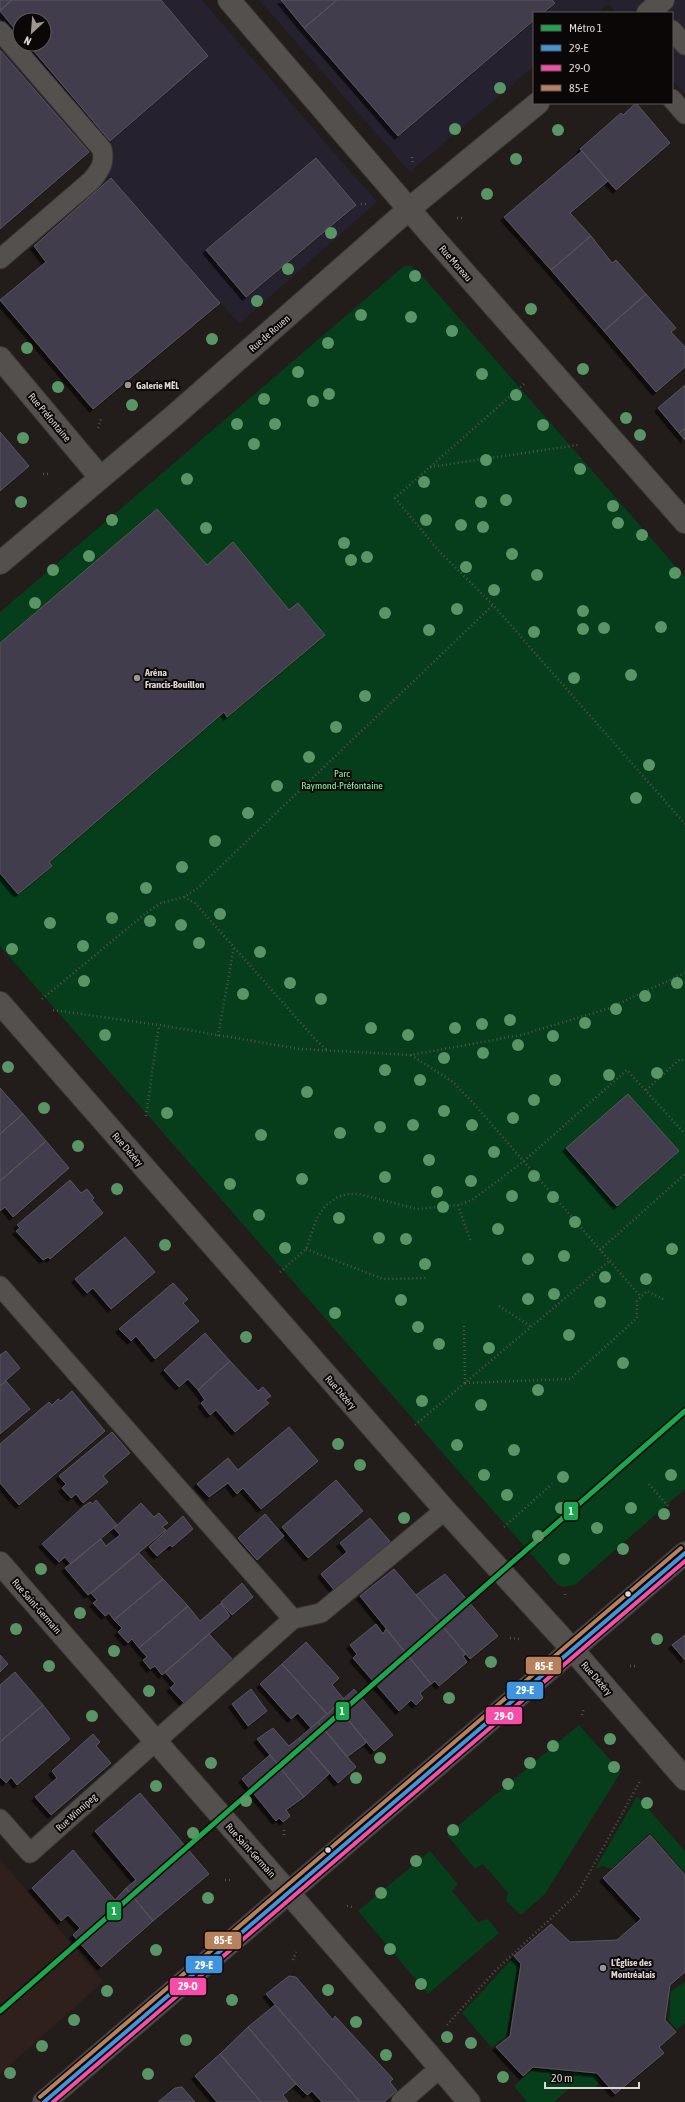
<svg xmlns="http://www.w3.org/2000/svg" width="685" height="2102" font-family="'Asap Condensed',sans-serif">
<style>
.built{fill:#2f201b}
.industrial{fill:#25212f;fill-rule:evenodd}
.green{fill:#063d1b}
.building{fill:#433e4d;stroke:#595658;filter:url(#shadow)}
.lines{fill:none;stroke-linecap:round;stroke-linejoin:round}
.lane-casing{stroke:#3d3837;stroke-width:21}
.street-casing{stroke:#3d3837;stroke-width:24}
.secondary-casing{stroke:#3d3837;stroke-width:24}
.path{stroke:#555150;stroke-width:2.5;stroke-dasharray:1 3;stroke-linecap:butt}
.lane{stroke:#54504e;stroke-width:19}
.street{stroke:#54504e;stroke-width:22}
.secondary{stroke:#54504e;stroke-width:22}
.bus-1-casing{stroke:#0b0706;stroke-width:7}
.bus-2-casing{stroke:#0b0706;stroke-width:7}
.bus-3-casing{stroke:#0b0706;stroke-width:7}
.bus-1{stroke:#4094de;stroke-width:4}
.bus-2{stroke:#f54da8;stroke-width:4}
.bus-3{stroke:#b6815c;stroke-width:4}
.metro-1-casing{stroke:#0b0706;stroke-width:8}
.metro-1{stroke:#1ea64f;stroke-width:5}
.tree{fill:#599565}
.poi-dot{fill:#9c9592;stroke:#0b0706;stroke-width:1.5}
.bus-dot{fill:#ddd6d3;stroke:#0b0706;stroke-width:1.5}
.labels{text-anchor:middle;stroke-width:4;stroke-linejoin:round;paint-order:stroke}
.street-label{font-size:10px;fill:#ddd6d3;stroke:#0b0706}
.poi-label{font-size:10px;font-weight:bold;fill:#ddd6d3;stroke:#0b0706;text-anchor:start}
.park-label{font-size:10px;fill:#86f8a2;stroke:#0b0706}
.line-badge{stroke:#0b0706;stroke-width:1.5}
.badge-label{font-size:11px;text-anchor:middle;font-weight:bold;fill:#fff}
</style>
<defs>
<filter id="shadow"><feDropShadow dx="-3.5" dy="3.5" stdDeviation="0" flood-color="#0009"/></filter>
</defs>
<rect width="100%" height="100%" fill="#221c1a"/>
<!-- built -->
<path class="built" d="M0 1859 103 1982 0 2074Z"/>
<!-- industrial -->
<path class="industrial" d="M0 0H202L377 202 239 324 0 50ZM20 20H44V44H20Z
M259 0H685V95L672 80V13H616L608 4 597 13H534V66L410 172Z"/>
<!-- green -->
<path class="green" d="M404 266H411L417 270 685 577V1489L575 1585 563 1587 557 1584 0 946V612Z
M579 1725 621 1772 545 1894 521 1915 506 1901 508 1893 483 1864 475 1869 447 1835Z
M637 1796 685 1851V1873L650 1833 611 1869 603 1866 595 1869Z
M430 1851 458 1884 452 1891 478 1922 488 1919 499 1933 428 1994 358 1911Z
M514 1957 519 1965 508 2034 492 2048 462 2013Z
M685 1982V2023L677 2030 669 2021 671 1991Z
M533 2069 595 2074 600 2080 595 2089 570 2088 554 2102H527L514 2086Z"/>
<!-- building -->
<path class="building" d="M0 0H12L0 10Z
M12 0H161L208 56 110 141 28 44H44V20H20V35L0 11Z
M281 0H337L304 28Z
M337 0H552L555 3 543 13H534V20L398 136 304 28Z
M0 50 89 152 0 229Z
M636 103 670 143 616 190 580 149 621 113 623 115Z
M582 151 608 181 570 213 591 236 551 270 504 217Z
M316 158 356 205 246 297 206 250Z
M111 178 220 303 93 409 0 300 46 262 34 246Z
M591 236 612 263 616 260 646 294 604 331 551 270Z
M646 294 676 328 671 332 685 347V367L656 392 604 331Z
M685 385V428L679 433 658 408Z
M685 428V440L679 433Z
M0 432 29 466 0 491Z
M157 509 207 565 233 542 289 610 298 603 325 635 227 717 224 712 49 862 52 866 18 894 0 873V643Z
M0 1088 23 1114 0 1134Z
M628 1094 679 1151 617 1206 566 1148Z
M23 1114 46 1141 0 1181V1134Z
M46 1141 69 1168 13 1217 5 1207 0 1211V1181Z
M70 1180 81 1193 87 1189 94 1198 92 1200 103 1213 50 1259 48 1257 43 1260 16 1231 20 1228 17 1225Z
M125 1237 155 1272 111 1309 93 1288 87 1293 75 1279Z
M173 1283 188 1299 183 1303 199 1321 155 1359 136 1336 131 1341 119 1329Z
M205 1333 230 1361 198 1390 188 1379 179 1387 164 1370Z
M6 1351 20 1368 0 1386V1355Z
M230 1361 258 1391 263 1387 271 1396 265 1400 269 1403 235 1432 216 1410 210 1415 201 1403 205 1400 198 1390Z
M6 1381 30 1409 0 1434V1386Z
M72 1391 105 1431 19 1505 0 1483V1444L49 1402 52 1405 58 1399 61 1401Z
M289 1427 318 1461 261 1509 243 1488 237 1494 228 1483 209 1497 197 1484 228 1458 238 1470Z
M112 1432 130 1453 103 1476 108 1482 83 1503 76 1494 71 1498 62 1488 66 1484 59 1476Z
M336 1480 363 1511 308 1558 282 1527Z
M96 1500 117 1525 71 1564 65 1557 59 1562 42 1544 84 1506 90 1502 93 1504Z
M141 1503 154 1517 159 1513 168 1523 162 1527 166 1530 88 1595 65 1568 101 1539 106 1546 120 1535 114 1528Z
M265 1514 284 1536 257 1560 238 1538Z
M183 1516 193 1529 172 1547 170 1545 157 1556 149 1547Z
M370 1518 392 1544 335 1591 321 1574 347 1552 340 1543Z
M139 1553 163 1579 114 1620 109 1613 105 1616 93 1603 97 1600 91 1593Z
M394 1569 466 1654 463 1656 467 1662 439 1686 435 1681 431 1684 360 1596Z
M445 1574 498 1636 470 1659 416 1595Z
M163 1579 188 1606 139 1648 132 1639 128 1643 118 1632 122 1628 114 1620Z
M242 1583 253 1597 232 1615 221 1602Z
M221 1603 230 1616 162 1675 155 1666 150 1669 143 1660 147 1657 139 1648 188 1606 200 1621Z
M376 1624 383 1634 386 1629 431 1684 420 1693 423 1698 416 1705 411 1700 399 1711 353 1658 357 1654 350 1645Z
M209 1634 234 1661 184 1703 170 1688 175 1684 165 1672Z
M685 1635V1660L672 1645Z
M306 1642 339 1678 332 1685 344 1699 327 1714 282 1664Z
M0 1655 8 1664 0 1672Z
M282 1664 327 1714 311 1728 298 1713 291 1719 260 1684Z
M15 1672 43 1705 0 1742V1685Z
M251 1689 267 1711 248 1726 232 1704Z
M354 1689 393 1735 374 1751 336 1706Z
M43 1705 70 1739 17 1785 11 1777 6 1783 0 1777V1742Z
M336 1706 367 1742 347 1757 318 1722Z
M318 1722 356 1767 338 1783 299 1738Z
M273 1728 289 1746 299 1738 330 1773 304 1797 257 1739Z
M93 1734 100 1742 96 1746 111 1763 51 1815 35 1797 57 1778 52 1771Z
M270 1755 304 1797 286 1810 290 1816 283 1822 279 1818 276 1821 242 1779Z
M140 1793 209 1874 153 1921 126 1888 136 1880 95 1831Z
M650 1835 685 1875V1972L670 1985 665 2020 676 2032 659 2047 664 2053 615 2094 597 2073 533 2067 523 2076 496 2047 510 2036 521 1964 514 1956 551 1924 570 1942 617 1940 641 1919 603 1878Z
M73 1850 115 1900 126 1888 153 1921 101 1967 73 1935 80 1928 68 1915 61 1921 32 1888Z
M289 1976 296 1977 333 2020 335 2016 393 2079 390 2082 397 2091 384 2102H360L266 1994Z
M275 2005 360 2102H322L312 2091 307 2095 296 2084 248 2027Z
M248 2027 296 2084 283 2095 288 2102H261L220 2054Z
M220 2054 261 2102H217L195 2076Z
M182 2087 195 2102H158L175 2088Z"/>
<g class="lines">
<!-- lane casing -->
<g class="lane-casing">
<path id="lane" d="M672 30 685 45
M0 31 102 149C105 162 101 169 92 180L0 259
M672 99 685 114
M0 1286 293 1619
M0 1819 30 1853 293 1619 321 1613 445 1510
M401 2102 440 2068"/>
</g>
<!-- street casing -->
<g class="street-casing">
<path id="street" d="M229 0 433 237 685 522
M648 13 663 0
M0 358 100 477
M0 563 175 415 409 209 538 103
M0 1003 445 1510 572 1649 685 1779
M0 1563C156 1743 315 1920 469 2102"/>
</g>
<!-- secondary casing -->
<g class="secondary-casing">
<path id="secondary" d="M44 2102 685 1553"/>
</g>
<!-- path -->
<path class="path" d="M412 157 413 164
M361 204H367
M457 218H462
M524 384 395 498 438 550 493 605 685 824
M98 428 101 419
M430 467 578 445
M43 474H51
M184 897 195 903 315 1039 328 1051
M42 999 146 913 161 903 184 897 198 888 493 605
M53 1010 159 1025 300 1049 411 1055 521 1035 607 1009 685 973
M218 1036 234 947
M411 1055 453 1082 475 1105 641 1297
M646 1090 680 1059 685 1061
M146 1116 159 1025
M458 1205 470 1240
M306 1249 383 1279 427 1278
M600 1250 685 1174
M280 1272 306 1249 317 1218 325 1206 336 1198 347 1194H359L417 1209 458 1205 472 1200 524 1161 627 1070 685 1134
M499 1306 530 1326
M464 1326 465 1383
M465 1383 570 1379 637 1318V1301L647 1291 665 1300
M415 1425 609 1261
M649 1484 668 1506
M504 1527 552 1484
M565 1595V1591
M510 1638 519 1639
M630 1666H635
M582 1715 584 1708
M284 1830V1836
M225 1880H233
M347 1906 353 1907
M293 1960 296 1952
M447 2025 495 1971 578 1893 640 1781"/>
<!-- lane -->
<use href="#lane" class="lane"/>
<!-- street -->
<use href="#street" class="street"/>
<!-- secondary -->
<use href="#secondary" class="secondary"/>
<!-- bus-1 casing -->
<g class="bus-1-casing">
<path id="bus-1" d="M44 2102 685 1553"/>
</g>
<!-- bus-2 casing -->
<g class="bus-2-casing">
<path id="bus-2" d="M53 2102 685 1561"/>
</g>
<!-- bus-3 casing -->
<g class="bus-3-casing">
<path id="bus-3" d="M40 2097 681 1548"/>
</g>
<!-- bus-1 -->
<use href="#bus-1" class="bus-1"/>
<!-- bus-2 -->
<use href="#bus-2" class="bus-2"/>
<!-- bus-3 -->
<use href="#bus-3" class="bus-3"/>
<!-- metro-1 casing -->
<g class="metro-1-casing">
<path id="metro-1" d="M0 2011 685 1411"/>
</g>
<!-- metro-1 -->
<use href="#metro-1" class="metro-1"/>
</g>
<!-- trees -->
<g class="tree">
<circle cx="500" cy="88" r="6"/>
<circle cx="455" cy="129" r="6"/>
<circle cx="558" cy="130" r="6"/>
<circle cx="516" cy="159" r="6"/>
<circle cx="487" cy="194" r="6"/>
<circle cx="331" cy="233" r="6"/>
<circle cx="288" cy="269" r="6"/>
<circle cx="415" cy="276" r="6"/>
<circle cx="257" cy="301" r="6"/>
<circle cx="531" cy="309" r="6"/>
<circle cx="361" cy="315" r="6"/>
<circle cx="411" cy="317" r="6"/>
<circle cx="452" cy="331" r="6"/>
<circle cx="212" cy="339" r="6"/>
<circle cx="328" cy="343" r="6"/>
<circle cx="27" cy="348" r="6"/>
<circle cx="583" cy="369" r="6"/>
<circle cx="298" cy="372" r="6"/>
<circle cx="482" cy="374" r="6"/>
<circle cx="58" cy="387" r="6"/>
<circle cx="329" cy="394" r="6"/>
<circle cx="516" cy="395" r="6"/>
<circle cx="264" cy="399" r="6"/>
<circle cx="313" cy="401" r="6"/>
<circle cx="132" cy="405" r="6"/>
<circle cx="626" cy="418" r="6"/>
<circle cx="237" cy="424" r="6"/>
<circle cx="275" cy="424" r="6"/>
<circle cx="543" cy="425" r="6"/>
<circle cx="640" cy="435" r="6"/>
<circle cx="23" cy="438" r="6"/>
<circle cx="254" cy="444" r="6"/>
<circle cx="486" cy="460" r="6"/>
<circle cx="580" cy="469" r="6"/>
<circle cx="187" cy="479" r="6"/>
<circle cx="424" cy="482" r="6"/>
<circle cx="506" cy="500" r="6"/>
<circle cx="21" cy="502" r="6"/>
<circle cx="481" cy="502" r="6"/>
<circle cx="613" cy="506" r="6"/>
<circle cx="112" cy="520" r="6"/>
<circle cx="426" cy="520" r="6"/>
<circle cx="618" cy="523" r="6"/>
<circle cx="461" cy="525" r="6"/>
<circle cx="483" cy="527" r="6"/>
<circle cx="206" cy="528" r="6"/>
<circle cx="642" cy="535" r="6"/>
<circle cx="344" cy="543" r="6"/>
<circle cx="512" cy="554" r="6"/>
<circle cx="89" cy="556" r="6"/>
<circle cx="367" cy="557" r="6"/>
<circle cx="351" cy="560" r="6"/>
<circle cx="466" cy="567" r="6"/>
<circle cx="53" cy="570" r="6"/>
<circle cx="675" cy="573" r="6"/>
<circle cx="537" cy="575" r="6"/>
<circle cx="494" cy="590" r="6"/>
<circle cx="35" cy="603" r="6"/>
<circle cx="457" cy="609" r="6"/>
<circle cx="583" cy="611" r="6"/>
<circle cx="385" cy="613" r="6"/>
<circle cx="661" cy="627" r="6"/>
<circle cx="604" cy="628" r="6"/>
<circle cx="583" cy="629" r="6"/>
<circle cx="429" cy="630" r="6"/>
<circle cx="534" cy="632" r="6"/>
<circle cx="631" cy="675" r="6"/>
<circle cx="574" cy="678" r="6"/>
<circle cx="365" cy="696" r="6"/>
<circle cx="336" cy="727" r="6"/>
<circle cx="309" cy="757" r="6"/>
<circle cx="649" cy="765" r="6"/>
<circle cx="277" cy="786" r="6"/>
<circle cx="636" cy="798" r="6"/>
<circle cx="248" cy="813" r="6"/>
<circle cx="215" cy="841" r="6"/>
<circle cx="182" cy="867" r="6"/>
<circle cx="146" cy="888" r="6"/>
<circle cx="220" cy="914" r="6"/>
<circle cx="112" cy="918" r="6"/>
<circle cx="150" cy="921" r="6"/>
<circle cx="50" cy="923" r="6"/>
<circle cx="181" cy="925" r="6"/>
<circle cx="199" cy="943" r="6"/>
<circle cx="83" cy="946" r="6"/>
<circle cx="12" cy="949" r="6"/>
<circle cx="260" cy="952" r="6"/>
<circle cx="84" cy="981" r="6"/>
<circle cx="290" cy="983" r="6"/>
<circle cx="677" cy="983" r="6"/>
<circle cx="243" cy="994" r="6"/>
<circle cx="645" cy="996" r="6"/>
<circle cx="321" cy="999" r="6"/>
<circle cx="616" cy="1009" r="6"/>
<circle cx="510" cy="1020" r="6"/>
<circle cx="585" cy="1023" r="6"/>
<circle cx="482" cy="1024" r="6"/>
<circle cx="371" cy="1028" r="6"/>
<circle cx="455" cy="1028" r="6"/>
<circle cx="105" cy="1035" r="6"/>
<circle cx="408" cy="1035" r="6"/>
<circle cx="553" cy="1036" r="6"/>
<circle cx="518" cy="1045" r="6"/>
<circle cx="483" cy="1053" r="6"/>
<circle cx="444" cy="1058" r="6"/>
<circle cx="8" cy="1067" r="6"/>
<circle cx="385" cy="1070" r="6"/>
<circle cx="657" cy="1073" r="6"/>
<circle cx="609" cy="1075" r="6"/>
<circle cx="420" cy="1080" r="6"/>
<circle cx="555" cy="1080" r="6"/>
<circle cx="307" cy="1092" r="6"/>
<circle cx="534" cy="1100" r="6"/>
<circle cx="44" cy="1108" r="6"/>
<circle cx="444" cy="1111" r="6"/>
<circle cx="167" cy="1113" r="6"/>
<circle cx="513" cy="1118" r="6"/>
<circle cx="413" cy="1125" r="6"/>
<circle cx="472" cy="1125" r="6"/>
<circle cx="380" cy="1127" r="6"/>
<circle cx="340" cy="1133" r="6"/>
<circle cx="261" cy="1135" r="6"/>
<circle cx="78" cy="1146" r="6"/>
<circle cx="494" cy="1152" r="6"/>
<circle cx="429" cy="1160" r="6"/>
<circle cx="534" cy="1176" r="6"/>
<circle cx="385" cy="1177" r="6"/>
<circle cx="302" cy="1179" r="6"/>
<circle cx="471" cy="1181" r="6"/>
<circle cx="230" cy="1184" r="6"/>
<circle cx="117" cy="1189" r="6"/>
<circle cx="437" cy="1192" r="6"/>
<circle cx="512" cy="1196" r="6"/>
<circle cx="553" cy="1197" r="6"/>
<circle cx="443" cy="1207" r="6"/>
<circle cx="259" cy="1215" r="6"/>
<circle cx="339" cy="1218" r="6"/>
<circle cx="575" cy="1222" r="6"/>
<circle cx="498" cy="1229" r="6"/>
<circle cx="379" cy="1238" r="6"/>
<circle cx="406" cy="1239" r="6"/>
<circle cx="165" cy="1245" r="6"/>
<circle cx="285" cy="1248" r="6"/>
<circle cx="672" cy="1249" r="6"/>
<circle cx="564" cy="1256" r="6"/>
<circle cx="528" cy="1259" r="6"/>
<circle cx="425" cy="1264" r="6"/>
<circle cx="605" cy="1277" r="6"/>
<circle cx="646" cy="1279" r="6"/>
<circle cx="554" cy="1294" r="6"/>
<circle cx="528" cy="1299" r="6"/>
<circle cx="401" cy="1300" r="6"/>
<circle cx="600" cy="1302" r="6"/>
<circle cx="335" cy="1313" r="6"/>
<circle cx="418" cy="1327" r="6"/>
<circle cx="569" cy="1335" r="6"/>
<circle cx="246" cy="1337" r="6"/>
<circle cx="439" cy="1344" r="6"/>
<circle cx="489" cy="1348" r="6"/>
<circle cx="623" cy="1363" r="6"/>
<circle cx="538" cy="1390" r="6"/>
<circle cx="422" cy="1401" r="6"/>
<circle cx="481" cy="1405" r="6"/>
<circle cx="338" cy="1444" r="6"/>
<circle cx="457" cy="1445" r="6"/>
<circle cx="514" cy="1450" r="6"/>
<circle cx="360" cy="1465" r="6"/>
<circle cx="484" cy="1475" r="6"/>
<circle cx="671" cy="1475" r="6"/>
<circle cx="563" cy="1477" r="6"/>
<circle cx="507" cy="1495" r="6"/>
<circle cx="561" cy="1508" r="6"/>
<circle cx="631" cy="1508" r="6"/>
<circle cx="664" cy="1514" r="6"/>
<circle cx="404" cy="1518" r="6"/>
<circle cx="597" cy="1528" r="6"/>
<circle cx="538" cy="1536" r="6"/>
<circle cx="623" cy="1549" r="6"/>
<circle cx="564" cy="1559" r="6"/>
<circle cx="41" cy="1569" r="6"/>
<circle cx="80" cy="1613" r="6"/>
<circle cx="16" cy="1629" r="6"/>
<circle cx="657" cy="1639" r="6"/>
<circle cx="114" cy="1651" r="6"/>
<circle cx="491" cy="1662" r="6"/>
<circle cx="49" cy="1666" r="6"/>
<circle cx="149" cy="1691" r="6"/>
<circle cx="449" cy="1698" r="6"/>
<circle cx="92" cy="1716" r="6"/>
<circle cx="610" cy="1739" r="6"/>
<circle cx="553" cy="1746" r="6"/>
<circle cx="380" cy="1758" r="6"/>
<circle cx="211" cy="1763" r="6"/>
<circle cx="530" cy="1763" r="6"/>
<circle cx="614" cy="1767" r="6"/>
<circle cx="356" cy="1778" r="6"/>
<circle cx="508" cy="1784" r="6"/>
<circle cx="156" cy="1786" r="6"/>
<circle cx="246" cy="1801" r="6"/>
<circle cx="647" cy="1803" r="6"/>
<circle cx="453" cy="1830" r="6"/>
<circle cx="193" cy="1833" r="6"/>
<circle cx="416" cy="1861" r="6"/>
<circle cx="381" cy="1893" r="6"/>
<circle cx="208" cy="1898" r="6"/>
<circle cx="390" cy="1949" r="6"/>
<circle cx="156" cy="1950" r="6"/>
<circle cx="421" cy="1984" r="6"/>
<circle cx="328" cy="1990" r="6"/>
<circle cx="107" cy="1991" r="6"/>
<circle cx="232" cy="2000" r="6"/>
<circle cx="74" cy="2020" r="6"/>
<circle cx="356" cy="2022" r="6"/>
<circle cx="447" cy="2037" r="6"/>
<circle cx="186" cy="2040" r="6"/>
<circle cx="471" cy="2043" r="6"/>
<circle cx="42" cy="2046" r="6"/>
<circle cx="386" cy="2055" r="6"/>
<circle cx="10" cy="2073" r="6"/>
<circle cx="148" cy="2074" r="6"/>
<circle cx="503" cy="2077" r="6"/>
</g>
<!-- markers -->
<g class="poi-dot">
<circle cx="128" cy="385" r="4"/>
<circle cx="137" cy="678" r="4"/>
<circle cx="603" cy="1968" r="4"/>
</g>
<g class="bus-dot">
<circle cx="628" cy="1594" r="3.5"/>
<circle cx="328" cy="1850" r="3.5"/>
</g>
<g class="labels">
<!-- street labels -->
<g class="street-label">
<text transform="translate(456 263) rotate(49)" y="4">Rue Moreau</text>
<text transform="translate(269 333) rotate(-41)" y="4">Rue de Rouen</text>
<text transform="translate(50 417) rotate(50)" y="4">Rue Préfontaine</text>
<text transform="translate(128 1149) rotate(49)" y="4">Rue Dézéry</text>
<text transform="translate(341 1392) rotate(49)" y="4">Rue Dézéry</text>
<text transform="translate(37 1606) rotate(49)" y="4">Rue Saint-Germain</text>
<text transform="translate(597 1678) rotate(49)" y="4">Rue Dézéry</text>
<text transform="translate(76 1812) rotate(-42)" y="4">Rue Winnipeg</text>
<text transform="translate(251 1850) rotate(48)" y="4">Rue Saint-Germain</text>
</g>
<!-- poi labels -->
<g class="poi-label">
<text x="136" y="389">Galerie MËL</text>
<text x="145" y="676">Aréna<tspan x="145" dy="12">Francis-Bouillon</tspan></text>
<text x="611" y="1966">L'Église des<tspan x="611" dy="12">Montréalais</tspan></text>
</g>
<!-- park labels -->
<g class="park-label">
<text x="342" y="777">Parc<tspan x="342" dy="12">Raymond-Préfontaine</tspan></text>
</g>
</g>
<g class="line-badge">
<rect x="563" y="1501" width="16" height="20" rx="4" fill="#1ea64f"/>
<rect x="525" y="1656" width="37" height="19" rx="4" fill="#b6815c"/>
<rect x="506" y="1681" width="38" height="19" rx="4" fill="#4094de"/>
<rect x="335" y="1701" width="15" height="20" rx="4" fill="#1ea64f"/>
<rect x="485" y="1706" width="38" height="19" rx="4" fill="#f54da8"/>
<rect x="106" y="1901" width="16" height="20" rx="4" fill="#1ea64f"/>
<rect x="204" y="1931" width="38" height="19" rx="4" fill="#b6815c"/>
<rect x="185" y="1955" width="38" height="19" rx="4" fill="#4094de"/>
<rect x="169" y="1977" width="38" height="19" rx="4" fill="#f54da8"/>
</g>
<g class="badge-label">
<text x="571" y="1515">1</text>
<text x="544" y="1670">85-E</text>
<text x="525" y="1694">29-E</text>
<text x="342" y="1715">1</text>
<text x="504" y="1720">29-O</text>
<text x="114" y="1915">1</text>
<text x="223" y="1944">85-E</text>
<text x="204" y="1969">29-E</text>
<text x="188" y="1990">29-O</text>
</g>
<!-- legend -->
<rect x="533" y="12" width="140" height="92" fill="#0b0706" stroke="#5f5a58"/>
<rect x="541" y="25" width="20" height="6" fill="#1ea64f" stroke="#5f5a58"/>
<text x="569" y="32" font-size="12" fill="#ddd6d3">Métro 1</text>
<rect x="541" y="45" width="20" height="6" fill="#4094de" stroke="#5f5a58"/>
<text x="569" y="52" font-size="12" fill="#ddd6d3">29-E</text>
<rect x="541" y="65" width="20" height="6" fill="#f54da8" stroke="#5f5a58"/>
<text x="569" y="72" font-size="12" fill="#ddd6d3">29-O</text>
<rect x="541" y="85" width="20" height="6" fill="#b6815c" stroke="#5f5a58"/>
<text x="569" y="92" font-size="12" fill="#ddd6d3">85-E</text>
<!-- north arrow -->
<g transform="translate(32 32) rotate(206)"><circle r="19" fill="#0b0706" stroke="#5f5a58"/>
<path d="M0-3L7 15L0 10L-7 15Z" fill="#9c9592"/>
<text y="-6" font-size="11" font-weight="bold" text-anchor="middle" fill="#ddd6d3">N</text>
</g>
<!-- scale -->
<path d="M545 2082v6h94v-6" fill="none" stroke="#ddd6d3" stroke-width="2"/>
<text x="551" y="2082" font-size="12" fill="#ddd6d3" stroke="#0b0706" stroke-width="3" paint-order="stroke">20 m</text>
</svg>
